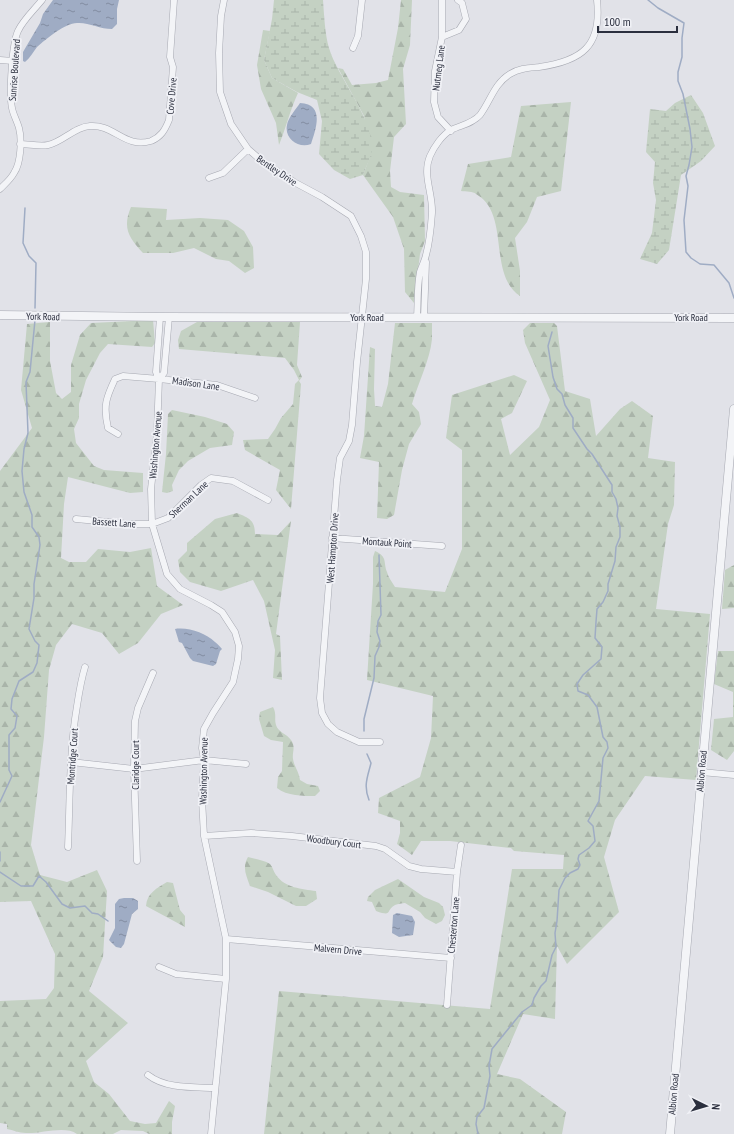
<svg xmlns="http://www.w3.org/2000/svg" width="734" height="1134" font-family="'PT Sans Narrow',sans-serif">
<style>
.forest{fill:url(#forest-firs)}
.wetland{fill:url(#wetland-marsh)}
.water{fill:url(#water-ripples)}
.lines{fill:none;stroke-linecap:round;stroke-linejoin:round}
.stream{stroke:#9facc4;stroke-width:1.5}
.minor-casing{stroke:#a7a9b2;stroke-width:7}
.tertiary-casing{stroke:#a7a9b2;stroke-width:9}
.minor{stroke:#f3f4f7;stroke-width:6}
.tertiary{stroke:#f3f4f7;stroke-width:8}
.labels{text-anchor:middle;stroke-width:3.5;stroke-linejoin:round;paint-order:stroke}
.street-label{font-size:10px;fill:#2b2f3e;stroke:#f0f1f6}
</style>
<defs>
<pattern id="forest-firs" width="22" height="20" patternUnits="userSpaceOnUse"><rect width="22" height="20" fill="#c4d1c3"/><path d="M5 1l3.5 6h-7zM16 11l3.5 6h-7z" fill="#a9b4a9"/></pattern>
<pattern id="wetland-marsh" width="20" height="14" patternUnits="userSpaceOnUse"><rect width="20" height="14" fill="#c4d1c3"/><path d="M1 5h8M5 5V1M11 12h8M15 12V8" fill="none" stroke="#a9b4a9"/></pattern>
<pattern id="water-ripples" width="26" height="14" patternUnits="userSpaceOnUse"><rect width="26" height="14" fill="#9facc4"/><path d="M2 4q2-2 4 0t4 0M15 11q2-2 4 0t4 0" fill="none" stroke="#828ca1"/></pattern>
</defs>
<rect width="100%" height="100%" fill="#e1e2e8"/>
<!-- forest -->
<path class="forest" d="M401 0H412L410 45 403 69 406 124 394 137 390 171 391 187 400 192 424 195 425 241 420 254 414 303 405 292 404 249 393 217 363 175 371 154 364 116 338 68 343 69 352 85 376 83 388 80 398 28Z
M263 30 270 31 264 60 272 78 298 93C290 110 286 128 279 145L276 123 261 89 257 65Z
M571 102 561 191 537 197 527 222 515 238 520 271V296C487 274 511 214 476 194 473 191 466 192 461 191L468 164 511 157 521 106Z
M131 207 167 209 166 220 200 218 228 220 244 231 253 247 254 268 245 273 229 261 216 259 194 248 173 253H143C129 238 122 228 131 207Z
M153 320 155 343 152 347 108 344 100 353 86 380 79 404V418L74 429 76 443 94 466 104 470 143 473V492L130 493 68 477 64 504 61 558 69 562H86L98 549 130 552 151 548 157 586 183 605 161 614 138 643 119 654 102 633 72 624 56 645 49 670 44 737 31 845 40 875 67 882 97 870 107 891 103 957 89 991 128 1023 86 1061 94 1082 109 1094 130 1121 145 1124 156 1123 169 1101 175 1106 172 1122V1134H149L143 1131 121 1130 113 1134H77C65 1125 40 1134 26 1133 19 1133 13 1130 7 1129V1124L0 1123V1001L46 999 54 988 55 954 31 901 0 902V471L32 428 21 390 27 324 50 322V361L56 393 62 399 71 392V365L80 335 91 323Z
M197 322H300L297 365 302 377 299 381 301 384 291 509 276 490 280 470 245 450 243 440 268 439 275 429 281 418 293 404 295 384 299 380 294 370 285 358 179 349 178 340 181 331Z
M395 323H432C432 328 432 334 432 339 430 360 418 383 412 404L419 412 421 424 409 444 402 470 394 515 387 519 377 518 379 462 360 458 364 436 370 347 375 349 374 389 375 406 382 407 388 384Z
M530 323H554L557 326 565 391 590 399 596 436 620 409 632 401 653 416 648 458 675 462 674 505 668 524 656 609 710 614 696 780 645 776 615 820 604 857 619 912 567 964 557 946 555 1019 523 1014 497 1074 520 1079 566 1112 562 1134H264L279 991 490 1009 512 869H563L564 855 514 851 511 848 450 841H421L412 855 397 844 400 833V821L378 813 379 798 420 777 431 738 433 696 367 680 373 584V557L375 551C388 557 383 562 387 572 388 577 392 582 395 587L445 592 462 549V450L446 438 452 395 514 375 527 381 512 413 501 419 510 455 539 427 550 400 525 343 523 330Z
M172 410 205 417 227 424 234 432 232 445 210 448 188 461 179 470 172 485 173 491 167 493 162 492 166 454 168 414Z
M237 513C249 518 255 520 255 534L278 535 291 521 276 634 280 636 282 680 273 678 275 650 264 601 253 580 221 591 190 582 180 572 178 560 187 551V543L215 519Z
M734 565V608L722 609 725 570Z
M718 651H734V751L727 760 711 750 714 719 733 717V692L714 684Z
M273 707C277 714 274 719 276 725 278 732 287 734 291 740 296 747 292 752 293 759 294 766 299 772 300 780L307 784 318 786 320 791 315 796C303 796 287 796 277 788L278 777 282 771 283 742 271 740 264 736 259 719 260 712Z
M248 857C255 859 264 860 270 864 273 867 273 871 276 875 285 888 302 889 316 891L317 899 306 906H296L268 892 250 886C246 875 242 867 248 857Z
M398 879 424 897 439 903 443 907 445 915 442 921 436 924 425 918 420 912 405 903C402 903 398 904 395 905 385 911 393 917 376 911L372 902 367 901 368 897 375 890Z
M167 882 173 883 180 910 185 916V927L146 906C147 893 157 888 167 882Z"/>
<!-- wetland -->
<path class="wetland" d="M274 0H323C324 14 325 35 329 48 338 79 378 123 371 155 369 162 365 168 363 175L350 179 334 170 319 154 322 121 317 100 297 92 272 78 264 60 272 19Z
M691 95 703 113 715 146 701 161 681 175 669 250 657 264 640 259 652 233 656 200 653 183 655 162 646 152 650 109 666 111 675 103Z"/>
<!-- water -->
<path class="water" d="M53 0H119L117 9V24L112 29C100 29 88 22 77 23 65 23 46 39 37 47 33 52 30 58 25 62L23 61V52L40 23 43 14Z
M300 103C325 104 316 129 311 144 299 149 284 139 287 125 288 118 296 109 300 103Z
M175 629C189 627 205 633 215 642 218 644 220 647 222 649L220 651 216 664 213 666 193 661 190 658 182 643 179 642Z
M124 898H133L138 901V909L132 914 124 944 121 948 116 947 109 940 115 928V904L119 899Z
M397 913 412 916 415 922 413 935 399 937 392 933 393 915Z"/>
<g class="lines">
<!-- stream -->
<path class="stream" d="M648 0 658 8 684 23 682 38V57L678 72V81L683 94 690 129 692 147 689 165 686 176 688 186 684 220 686 252 691 258 700 264 714 265 729 283 734 298
M25 208 23 243 29 256 36 263 35 308
M364 731V719L374 678 375 656 379 647 380 641 377 632 378 621 381 615 379 555
M367 754 371 763C368 776 363 785 369 800
M0 802 12 776 9 770V735L15 728 17 716 11 709 12 699 19 681 33 672 37 663 39 645 35 641 29 629 34 598V584L40 545 39 537 32 527V515L24 492 22 471 24 449 28 433 26 382 30 372 35 320
M0 852V861
M0 872 21 886H33L39 876 46 882 62 904 70 908 85 906 92 913 98 914 108 921
M478 1134 476 1124 477 1117 484 1108 490 1076 489 1066 492 1049 522 1012 532 1005 534 998 541 986 546 981 552 955 556 947 555 933 557 921 559 890 565 878 570 873 578 869 580 865 578 859 579 855 589 848 595 841 593 826 588 821 599 801 603 758 608 748 607 742 603 737 597 707 588 695 578 691 577 684 583 675 601 659 602 647 595 638 596 622 597 609 603 602 608 591V584L615 561 616 547 620 537V527L617 516 618 508 616 499 612 492V485L592 454 587 449 573 428V418L565 405 562 394 557 389 553 377 548 346 552 332"/>
<!-- minor casing -->
<g class="minor-casing">
<path id="minor" d="M224 0 221 16 219 53 220 92 231 124 248 149 263 162 294 182 322 197 351 216 361 236 366 252V279L357 362 352 425 349 441 340 458 337 480 320 698 322 713 328 724 337 732 359 742H380
M442 0V37L435 71 434 102 438 117 451 131
M442 37 459 30 466 19 462 3 458 0
M353 48 358 36 362 0
M0 60 13 61
M20 144C29 144 40 147 48 145 63 142 74 127 90 126 114 124 125 149 151 141 161 137 165 130 169 120L173 67 170 57 174 0
M209 178 223 173 248 149
M0 189C5 184 11 179 14 173 21 163 22 139 19 128 17 121 13 114 12 108 9 94 12 44 18 31 23 20 34 10 42 0
M160 317 156 372 159 379 157 433 151 489 152 524 167 574 180 589 211 605 222 612 235 632 239 646 238 659 233 682 213 713 204 729 202 748 204 760 202 799 204 836 226 939V979L211 1134
M417 317C418 302 417 287 420 272 422 266 425 260 426 255 430 241 431 227 432 213 433 193 422 175 430 156 434 147 442 135 451 130 461 125 472 124 480 115 491 100 494 84 510 74 520 68 529 68 539 67 582 61 602 46 597 0
M424 317 426 262
M159 379 164 373 169 317
M118 434 108 428C103 406 106 398 115 379L123 376 159 379 217 385 255 398
M76 519 130 524H152L168 518 201 485 211 478 233 481 268 500
M332 538 442 546
M71 762 134 769 204 760 246 764
M701 772 734 775
M204 836 251 833 292 836 376 846 385 849 409 866 421 869 457 872
M68 847C70 800 69 753 77 706 79 693 81 680 85 667
M137 861 134 769 135 721 138 708 153 673
M226 939 451 958
M159 967 176 974 226 979
M447 1005 457 872 461 845
M148 1075C166 1089 193 1087 215 1088"/>
</g>
<!-- tertiary casing -->
<g class="tertiary-casing">
<path id="tertiary" d="M0 315 165 317 734 318
M670 1134 734 409"/>
</g>
<!-- minor -->
<use href="#minor" class="minor"/>
<!-- tertiary -->
<use href="#tertiary" class="tertiary"/>
</g>
<g class="labels">
<!-- street labels -->
<g class="street-label">
<text transform="translate(438 68) rotate(-83)" y="4">Nutmeg Lane</text>
<text transform="translate(14 70) rotate(-86)" y="4">Sunrise Boulevard</text>
<text transform="translate(171 96) rotate(-85)" y="4">Cove Drive</text>
<text transform="translate(277 170) rotate(34)" y="4">Bentley Drive</text>
<text transform="translate(43 316) rotate(1)" y="4">York Road</text>
<text x="367" y="321">York Road</text>
<text x="691" y="321">York Road</text>
<text transform="translate(196 383) rotate(8)" y="4">Madison Lane</text>
<text transform="translate(155 445) rotate(-85)" y="4">Washington Avenue</text>
<text transform="translate(188 499) rotate(-43)" y="4">Sherman Lane</text>
<text transform="translate(114 522) rotate(4)" y="4">Bassett Lane</text>
<text transform="translate(387 542) rotate(4)" y="4">Montauk Point</text>
<text transform="translate(332 548) rotate(-86)" y="4">West Hampton Drive</text>
<text transform="translate(72 756) rotate(-86)" y="4">Montridge Court</text>
<text transform="translate(135 765) rotate(-90)" y="4">Claridge Court</text>
<text transform="translate(203 771) rotate(-89)" y="4">Washington Avenue</text>
<text transform="translate(701 771) rotate(-85)" y="4">Albion Road</text>
<text transform="translate(334 841) rotate(7)" y="4">Woodbury Court</text>
<text transform="translate(453 925) rotate(-85)" y="4">Chesterton Lane</text>
<text transform="translate(338 949) rotate(5)" y="4">Malvern Drive</text>
<text transform="translate(673 1094) rotate(-85)" y="4">Albion Road</text>
</g>
</g>
<!-- north arrow -->
<g transform="translate(706 1106) rotate(95)" stroke="#f0f1f6" stroke-width="3" paint-order="stroke">
<path d="M0-3L7 15L0 10L-7 15Z" fill="#2b2f3e"/>
<text y="-6" font-size="11" font-weight="bold" text-anchor="middle" fill="#2b2f3e">N</text>
</g>
<!-- scale -->
<path d="M598 26v6h79v-6" fill="none" stroke="#2b2f3e" stroke-width="2"/>
<text x="604" y="26" font-size="12" fill="#2b2f3e" stroke="#f0f1f6" stroke-width="3" paint-order="stroke">100 m</text>
</svg>
